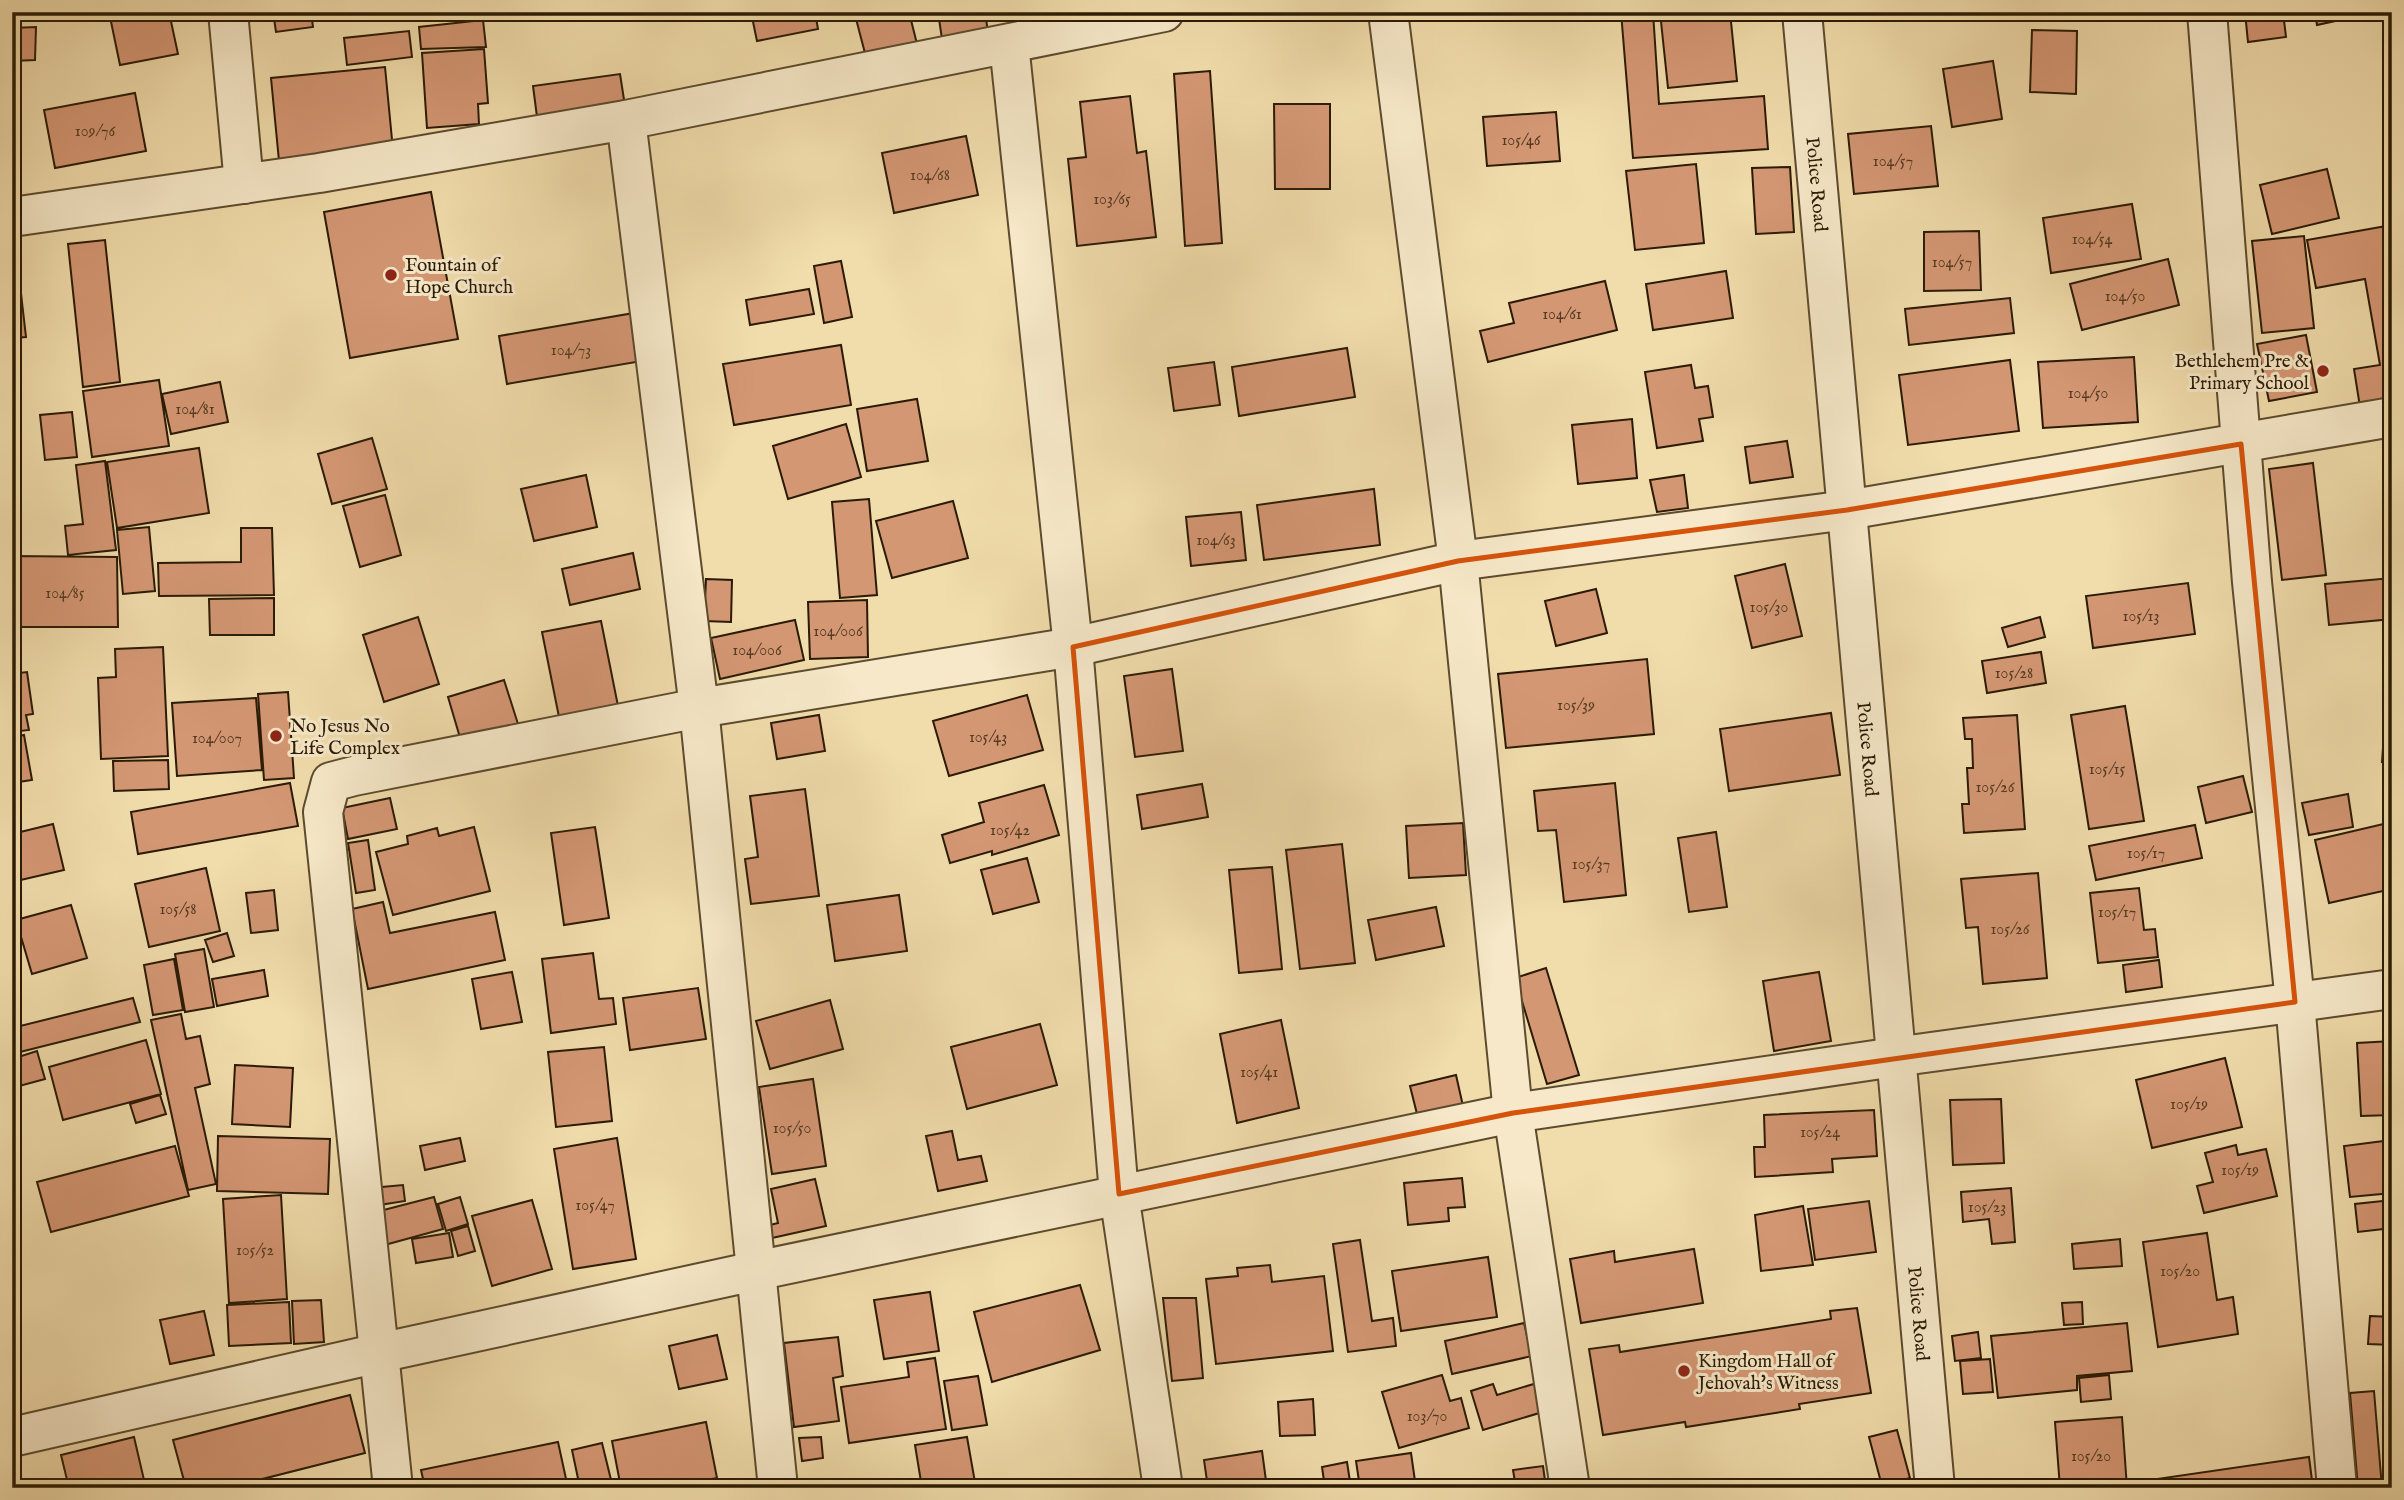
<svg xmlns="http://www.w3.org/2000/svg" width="2404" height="1500" font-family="'IM FELL English',serif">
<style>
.building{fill:#d49774;stroke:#2b1b04;stroke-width:2}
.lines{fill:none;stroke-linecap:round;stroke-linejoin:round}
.street-casing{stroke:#5c4b2e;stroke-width:42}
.street{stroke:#f6e8c8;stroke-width:38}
.marked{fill:none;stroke:#d5530b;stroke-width:5;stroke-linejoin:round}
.poi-dot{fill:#8f2418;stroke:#f6e8c8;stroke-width:2.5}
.labels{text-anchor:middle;stroke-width:6;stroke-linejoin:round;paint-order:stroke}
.number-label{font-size:16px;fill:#553a20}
.street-label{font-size:19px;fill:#2b1b04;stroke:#f6e8c8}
.poi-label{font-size:19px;fill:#2b1b04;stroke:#f6e8c8;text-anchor:start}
</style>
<rect width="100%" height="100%" fill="#f1dcab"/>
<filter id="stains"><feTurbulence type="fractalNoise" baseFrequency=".00286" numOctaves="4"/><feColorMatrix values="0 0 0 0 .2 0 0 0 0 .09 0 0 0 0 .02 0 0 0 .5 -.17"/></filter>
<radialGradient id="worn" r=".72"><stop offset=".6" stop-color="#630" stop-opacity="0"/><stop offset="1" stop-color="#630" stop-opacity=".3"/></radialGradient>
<!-- building -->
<path class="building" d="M109 12H169L178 54 120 65Z
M273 12H311L313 27 276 32Z
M483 12H550L483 14Z
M751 12H815L818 29 757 41Z
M866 12H909L918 48 866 57 855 15Z
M938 12H985L988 32 942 39Z
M1621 12H1653L1659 104 1764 96 1768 149 1633 158Z
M1660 12H1730L1737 81 1668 88Z
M1871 12H1927L1872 20Z
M2245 12H2283L2286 37 2248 42Z
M2315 12H2377L2317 25Z
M483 20 486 47 421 49 419 27Z
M36 27 35 60 12 61V28Z
M2032 30 2077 31 2076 94 2030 92Z
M409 31 412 57 347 65 344 38Z
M484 49 488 103 478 104 479 124 427 128 422 53Z
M1993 61 2002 119 1952 127 1943 69Z
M385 67 393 150 279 161 271 78Z
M1210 71 1222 243 1185 246 1174 74Z
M620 74 625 106 537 117 533 86Z
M135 93 146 151 55 168 44 110Z
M1130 96 1137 153 1146 151 1156 237 1077 246 1068 159 1086 157 1080 102Z
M1274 104H1330V189H1275Z
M1556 112 1560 161 1487 166 1483 117Z
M1931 126 1938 186 1854 194 1848 134Z
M966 136 978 195 894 213 882 153Z
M1696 164 1704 243 1635 250 1626 171Z
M1790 167 1794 232 1756 234 1752 168Z
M2327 169 2339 218 2272 234 2260 185Z
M431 192 458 339 350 358 324 212Z
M2132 204 2141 259 2051 273 2043 218Z
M2392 225V401L2360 407 2354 369 2380 365 2365 279 2316 288 2307 240Z
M1979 231 1981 290 1924 291V232Z
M2304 236 2314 328 2262 333 2252 241Z
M105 240 120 382 83 387 68 244Z
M2168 259 2179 305 2082 330 2070 284Z
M841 261 852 317 824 323 814 266Z
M1726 271 1733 318 1653 330 1646 284Z
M19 276 26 337 12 338V277Z
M1605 281 1617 330 1488 362 1480 331 1514 323 1509 303Z
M809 289 814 314 750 325 746 300Z
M2010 298 2014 333 1909 345 1905 309Z
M634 313 642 361 507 384 499 336Z
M2306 335 2317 392 2269 401 2257 344Z
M841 345 851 405 734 425 723 364Z
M1347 348 1355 397 1239 416 1232 367Z
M2134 357 2138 422 2043 428 2038 362Z
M2010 360 2019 431 1908 445 1899 375Z
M1214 362 1220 405 1174 411 1168 368Z
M1691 365 1695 388 1708 386 1713 417 1699 419 1703 441 1657 448 1645 372Z
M159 380 169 446 92 457 83 391Z
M220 382 228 422 171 434 162 394Z
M917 399 928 461 867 471 857 409Z
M72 412 77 457 45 460 40 415Z
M1632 419 1637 478 1578 484 1572 425Z
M846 424 861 477 788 499 773 446Z
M372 438 387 489 332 504 318 454Z
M1787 441 1793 477 1750 483 1745 447Z
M199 448 209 513 117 528 107 462Z
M105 461 116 550 68 555 65 526 83 524 76 465Z
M2313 463 2326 575 2282 580 2269 469Z
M586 475 597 527 534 541 521 489Z
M1684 475 1688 508 1657 512 1650 480Z
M1374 489 1380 545 1264 560 1257 505Z
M385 495 401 555 360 567 343 506Z
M869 499 877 595 840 598 832 502Z
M953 501 968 558 892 578 876 521Z
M1241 512 1246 560 1191 566 1186 517Z
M149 527 155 591 123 594 117 530Z
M241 528H272L274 595 159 596 158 563 241 562Z
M633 553 640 589 570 605 562 569Z
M12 556 117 557 118 627H12Z
M1785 564 1802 636 1752 648 1735 576Z
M2392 578V619L2329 625 2325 584Z
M706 579 732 580 731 622 704 621Z
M2188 583 2195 634 2093 648 2086 596Z
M1596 589 1607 633 1556 646 1545 601Z
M274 598V635H210L209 599Z
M867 600 868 657 810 659 808 602Z
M418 617 439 684 384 702 363 635Z
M2040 617 2045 637 2008 647 2002 628Z
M795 620 804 660 720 679 711 638Z
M601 621 618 706 559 717 542 632Z
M163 647 168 756 101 759 98 678 116 677 115 649Z
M2041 652 2046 683 1987 693 1982 661Z
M1647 659 1654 734 1506 748 1498 674Z
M1172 669 1183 751 1135 757 1124 676Z
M27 672 33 714 26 715 29 730 12 732V674Z
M2392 674V763L2382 762 2388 675Z
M504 680 518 724 461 741 448 697Z
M288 692 294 778 264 780 258 694Z
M1027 695 1043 750 949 776 933 721Z
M256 698 262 770 177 776 172 703Z
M2125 706 2144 821 2089 829 2071 715Z
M1831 713 1840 775 1729 791 1720 729Z
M819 715 825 751 777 759 771 723Z
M2017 715 2025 829 1964 833 1962 804H1969L1967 768H1973L1972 739H1965L1963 718Z
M24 735 32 780 12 783V737Z
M168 760 169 789 114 791 113 761Z
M2243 776 2252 812 2206 823 2198 787Z
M290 783 298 826 138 854 131 812Z
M1615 783 1626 895 1564 902 1556 830 1538 831 1534 791Z
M1202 784 1208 817 1142 829 1137 795Z
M1044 785 1059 835 992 855V851L950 863 942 835 984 822 979 803Z
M805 789 819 896 751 904 745 859 758 857 750 796Z
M2348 794 2353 827 2309 835 2302 803Z
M390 798 397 829 348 839 342 808Z
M2392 822V889L2329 903 2315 840Z
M1463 823 1466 875 1409 878 1406 826Z
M53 824 64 870 12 882V834Z
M2195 825 2202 858 2096 880 2089 846Z
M474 827 490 891 393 915 376 852 408 844 407 836 437 828 439 836Z
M595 827 609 918 564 925 551 833Z
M1716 832 1727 907 1689 912 1678 838Z
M368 840 375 890 356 893 348 843Z
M1342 844 1355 963 1300 969 1286 850Z
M1027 858 1039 902 993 914 981 870Z
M1272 867 1282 969 1239 973 1229 870Z
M206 868 220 931 149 947 135 884Z
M2038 873 2047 978 1983 984 1978 927 1966 928 1961 879Z
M2139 888 2144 930 2155 929 2158 957 2098 963 2090 893Z
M274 890 278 930 251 933 246 893Z
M899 895 907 951 835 961 827 905Z
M383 902 390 933 495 912 505 960 368 989 352 909Z
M71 905 87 958 32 974 16 920Z
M1436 907 1444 946 1376 960 1368 920Z
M227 933 234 956 213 962 205 940Z
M204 949 214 1007 185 1012 175 954Z
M593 953 599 999 613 998 616 1024 551 1033 542 959Z
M174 959 183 1010 153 1015 144 965Z
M2159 960 2162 987 2126 992 2123 965Z
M1546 968 1579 1075 1547 1084 1515 978Z
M264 970 268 996 217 1006 212 979Z
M512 972 522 1022 481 1029 472 979Z
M1819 972 1831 1041 1774 1051 1763 981Z
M698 988 706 1039 630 1050 623 998Z
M133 998 140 1022 12 1054V1028Z
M830 1000 843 1049 770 1069 756 1021Z
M181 1014 186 1039 200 1036 210 1084 195 1088 216 1184 188 1190 151 1020Z
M1281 1020 1299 1108 1237 1123 1220 1034Z
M1040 1024 1057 1085 967 1109 951 1047Z
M146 1040 161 1094 63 1120 49 1067Z
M2392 1041V1115L2361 1116 2357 1043Z
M604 1047 612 1121 556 1127 548 1052Z
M37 1051 45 1079 12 1088V1059Z
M2225 1058 2242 1127 2152 1148 2136 1080Z
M235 1065 293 1068 290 1127 232 1124Z
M1456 1075 1463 1106 1418 1118 1410 1086Z
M813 1079 826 1166 772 1174 759 1087Z
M160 1095 166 1114 136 1123 130 1104Z
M2001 1099 2004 1163 1953 1165 1950 1100Z
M1874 1110 1877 1156 1832 1159 1833 1172 1755 1177 1754 1147H1765L1764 1115Z
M952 1131 958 1160 981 1156 987 1181 938 1191 926 1136Z
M218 1136 330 1139 328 1194 217 1191Z
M460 1138 465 1161 425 1170 420 1146Z
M617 1138 636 1259 573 1269 554 1149Z
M2392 1140V1193L2350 1197 2344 1146Z
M2236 1145 2238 1155 2266 1149 2277 1196 2204 1213 2197 1186 2213 1182 2205 1153Z
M175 1146 189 1196 51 1232 37 1182Z
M1462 1178 1465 1207 1448 1208 1449 1221 1408 1225 1404 1183Z
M815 1179 826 1226 772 1238 770 1225 778 1223 771 1189Z
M403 1185 405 1201 373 1206 371 1188Z
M2011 1188 2015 1242 1992 1244 1989 1219 1963 1222 1961 1192Z
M281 1195 287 1299 229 1303 223 1199Z
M434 1197 443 1229 381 1246 372 1213Z
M460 1197 468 1224 446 1231 438 1204Z
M532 1200 552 1269 492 1286 472 1216Z
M2392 1200V1228L2358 1232 2355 1204Z
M1869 1201 1876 1252 1815 1260 1808 1209Z
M1803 1206 1813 1265 1761 1271 1755 1215Z
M468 1226 475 1251 458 1256 451 1231Z
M449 1233 453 1257 416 1263 412 1239Z
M2207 1233 2217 1300 2233 1297 2238 1334 2158 1347 2143 1242Z
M2120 1239 2122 1266 2074 1269 2072 1244Z
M1360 1240 1372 1321 1393 1318 1396 1346 1348 1352 1333 1244Z
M1694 1249 1703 1303 1581 1323 1570 1259 1614 1251 1615 1262Z
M1488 1257 1497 1317 1401 1331 1392 1271Z
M1270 1265 1272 1282 1324 1276 1333 1351 1216 1364 1206 1279 1238 1276 1237 1268Z
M1080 1285 1100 1350 992 1382 974 1312Z
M930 1292 939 1351 884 1359 874 1300Z
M1163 1298H1196L1203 1378 1172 1381Z
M321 1300 324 1342 294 1344 292 1301Z
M289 1302 291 1343 229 1346 227 1305Z
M2082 1302 2083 1324 2064 1325 2062 1303Z
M1857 1308 1871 1393 1799 1404 1800 1409 1686 1427 1685 1422 1603 1435 1589 1349 1619 1345 1620 1352 1831 1319 1830 1311Z
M204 1311 214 1355 170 1364 160 1320Z
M2370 1316 2392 1317V1345L2368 1344Z
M1524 1323 1532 1356 1452 1374 1445 1341Z
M2127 1323 2132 1371 2077 1376V1390L1998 1398 1991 1336Z
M1978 1332 1981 1358 1955 1361 1952 1336Z
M717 1335 727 1379 679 1389 669 1346Z
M838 1337 843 1376 833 1378 839 1421 794 1427 784 1343Z
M935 1358 946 1429 849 1443 841 1387 909 1377 907 1362Z
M1990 1359 1993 1392 1963 1394 1960 1361Z
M1442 1375 1450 1401 1461 1398 1469 1428 1399 1448 1382 1392Z
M2109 1375 2111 1399 2081 1402 2079 1378Z
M978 1376 987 1425 952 1430 944 1381Z
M1537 1383 1546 1411 1483 1430 1471 1391 1493 1384 1497 1395Z
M2374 1391 2382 1488H2358L2350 1393Z
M350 1395 365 1453 227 1488H186L173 1440Z
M1313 1399 1315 1435 1280 1436 1278 1402Z
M2122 1417 2127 1488H2060L2055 1422Z
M706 1422 717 1478 664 1488H621L612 1441Z
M1897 1430 1910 1478 1882 1486 1869 1437Z
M134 1437 144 1480 110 1488H69L61 1455Z
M821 1437 823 1458 802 1461 799 1438Z
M967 1437 976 1488H922L915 1445Z
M558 1442 568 1488H425L421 1470Z
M602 1443 613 1488H580L572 1450Z
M1262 1451 1267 1488H1208L1204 1460Z
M1411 1453 1416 1488H1360L1356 1461Z
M2309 1457 2313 1488H2144L2143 1481Z
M1347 1462 1351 1488H1325L1322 1467Z
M1543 1466 1546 1488H1516L1513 1470Z"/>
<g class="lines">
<!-- street casing -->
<g class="street-casing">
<g id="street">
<path d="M228 12 244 184"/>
<path d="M1388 12 1458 561 1513 1113 1570 1488"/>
<path id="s1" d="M1802 12 1935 1488"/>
<path d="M2207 12 2252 582 2295 1002 2337 1488"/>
<path d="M1009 44 1073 647 1119 1194 1163 1488"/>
<path d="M626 120 699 708 778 1488"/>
<path d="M12 217 319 173 626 120 1164 12"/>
<path d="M12 1437 379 1353 755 1271 1513 1113 1895 1057 2392 989"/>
<path d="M393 1488 323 812 331 782 354 776 699 708 1073 647 1458 561 1847 510 2392 417"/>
</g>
</g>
<!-- street -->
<use href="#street" class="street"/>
</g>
<!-- marked area -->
<path class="marked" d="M2241 444 2295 1002 1513 1113 1119 1194 1073 647 1458 561 1847 510Z"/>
<!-- markers -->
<g class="poi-dot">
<circle cx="391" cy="275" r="7"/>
<circle cx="2323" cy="371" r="7"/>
<circle cx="276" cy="736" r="7"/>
<circle cx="1684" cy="1371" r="7"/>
</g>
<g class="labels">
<!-- number labels -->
<g class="number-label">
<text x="95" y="136">109/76</text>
<text x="1521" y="145">105/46</text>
<text x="1893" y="166">104/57</text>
<text x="930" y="180">104/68</text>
<text x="1112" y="204">103/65</text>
<text x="2092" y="244">104/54</text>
<text x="1952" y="267">104/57</text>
<text x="2125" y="301">104/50</text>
<text x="1562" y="319">104/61</text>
<text x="571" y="355">104/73</text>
<text x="2088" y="398">104/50</text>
<text x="195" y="414">104/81</text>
<text x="1216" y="545">104/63</text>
<text x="65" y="598">104/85</text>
<text x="1769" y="612">105/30</text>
<text x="2141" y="621">105/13</text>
<text x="838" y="636">104/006</text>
<text x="757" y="655">104/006</text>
<text x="2014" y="678">105/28</text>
<text x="1576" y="710">105/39</text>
<text x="988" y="742">105/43</text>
<text x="217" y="743">104/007</text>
<text x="2107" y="774">105/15</text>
<text x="1995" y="792">105/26</text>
<text x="1010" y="835">105/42</text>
<text x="2146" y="858">105/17</text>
<text x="1591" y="869">105/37</text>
<text x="178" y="914">105/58</text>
<text x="2117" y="917">105/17</text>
<text x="2010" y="934">105/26</text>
<text x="1259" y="1077">105/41</text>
<text x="2189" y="1109">105/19</text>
<text x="792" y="1133">105/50</text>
<text x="1820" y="1137">105/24</text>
<text x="2240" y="1175">105/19</text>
<text x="595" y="1210">105/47</text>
<text x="1987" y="1212">105/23</text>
<text x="255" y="1255">105/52</text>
<text x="2180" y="1276">105/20</text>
<text x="1427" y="1421">103/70</text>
<text x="2091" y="1461">105/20</text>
</g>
<!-- street labels -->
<g class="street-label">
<text dy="7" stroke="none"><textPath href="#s1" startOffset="173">Police Road</textPath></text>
<text dy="7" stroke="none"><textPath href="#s1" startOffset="740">Police Road</textPath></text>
<text dy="7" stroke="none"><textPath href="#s1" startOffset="1307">Police Road</textPath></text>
</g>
<!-- poi labels -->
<g class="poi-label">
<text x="405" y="271">Fountain of<tspan x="405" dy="22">Hope Church</tspan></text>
<text x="2309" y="367" text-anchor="end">Bethlehem Pre &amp;<tspan x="2309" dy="22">Primary School</tspan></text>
<text x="290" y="732">No Jesus No<tspan x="290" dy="22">Life Complex</tspan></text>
<text x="1698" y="1367">Kingdom Hall of<tspan x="1698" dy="22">Jehovah's Witness</tspan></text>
</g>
</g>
<!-- margin -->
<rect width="2404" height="1500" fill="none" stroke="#f1dcab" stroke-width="42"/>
<rect x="14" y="14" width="2376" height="1472" fill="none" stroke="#2b1b04" stroke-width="3.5"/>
<rect x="21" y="21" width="2362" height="1458" fill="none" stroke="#2b1b04" stroke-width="2"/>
<rect width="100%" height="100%" filter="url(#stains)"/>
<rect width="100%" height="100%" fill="url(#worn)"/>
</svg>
